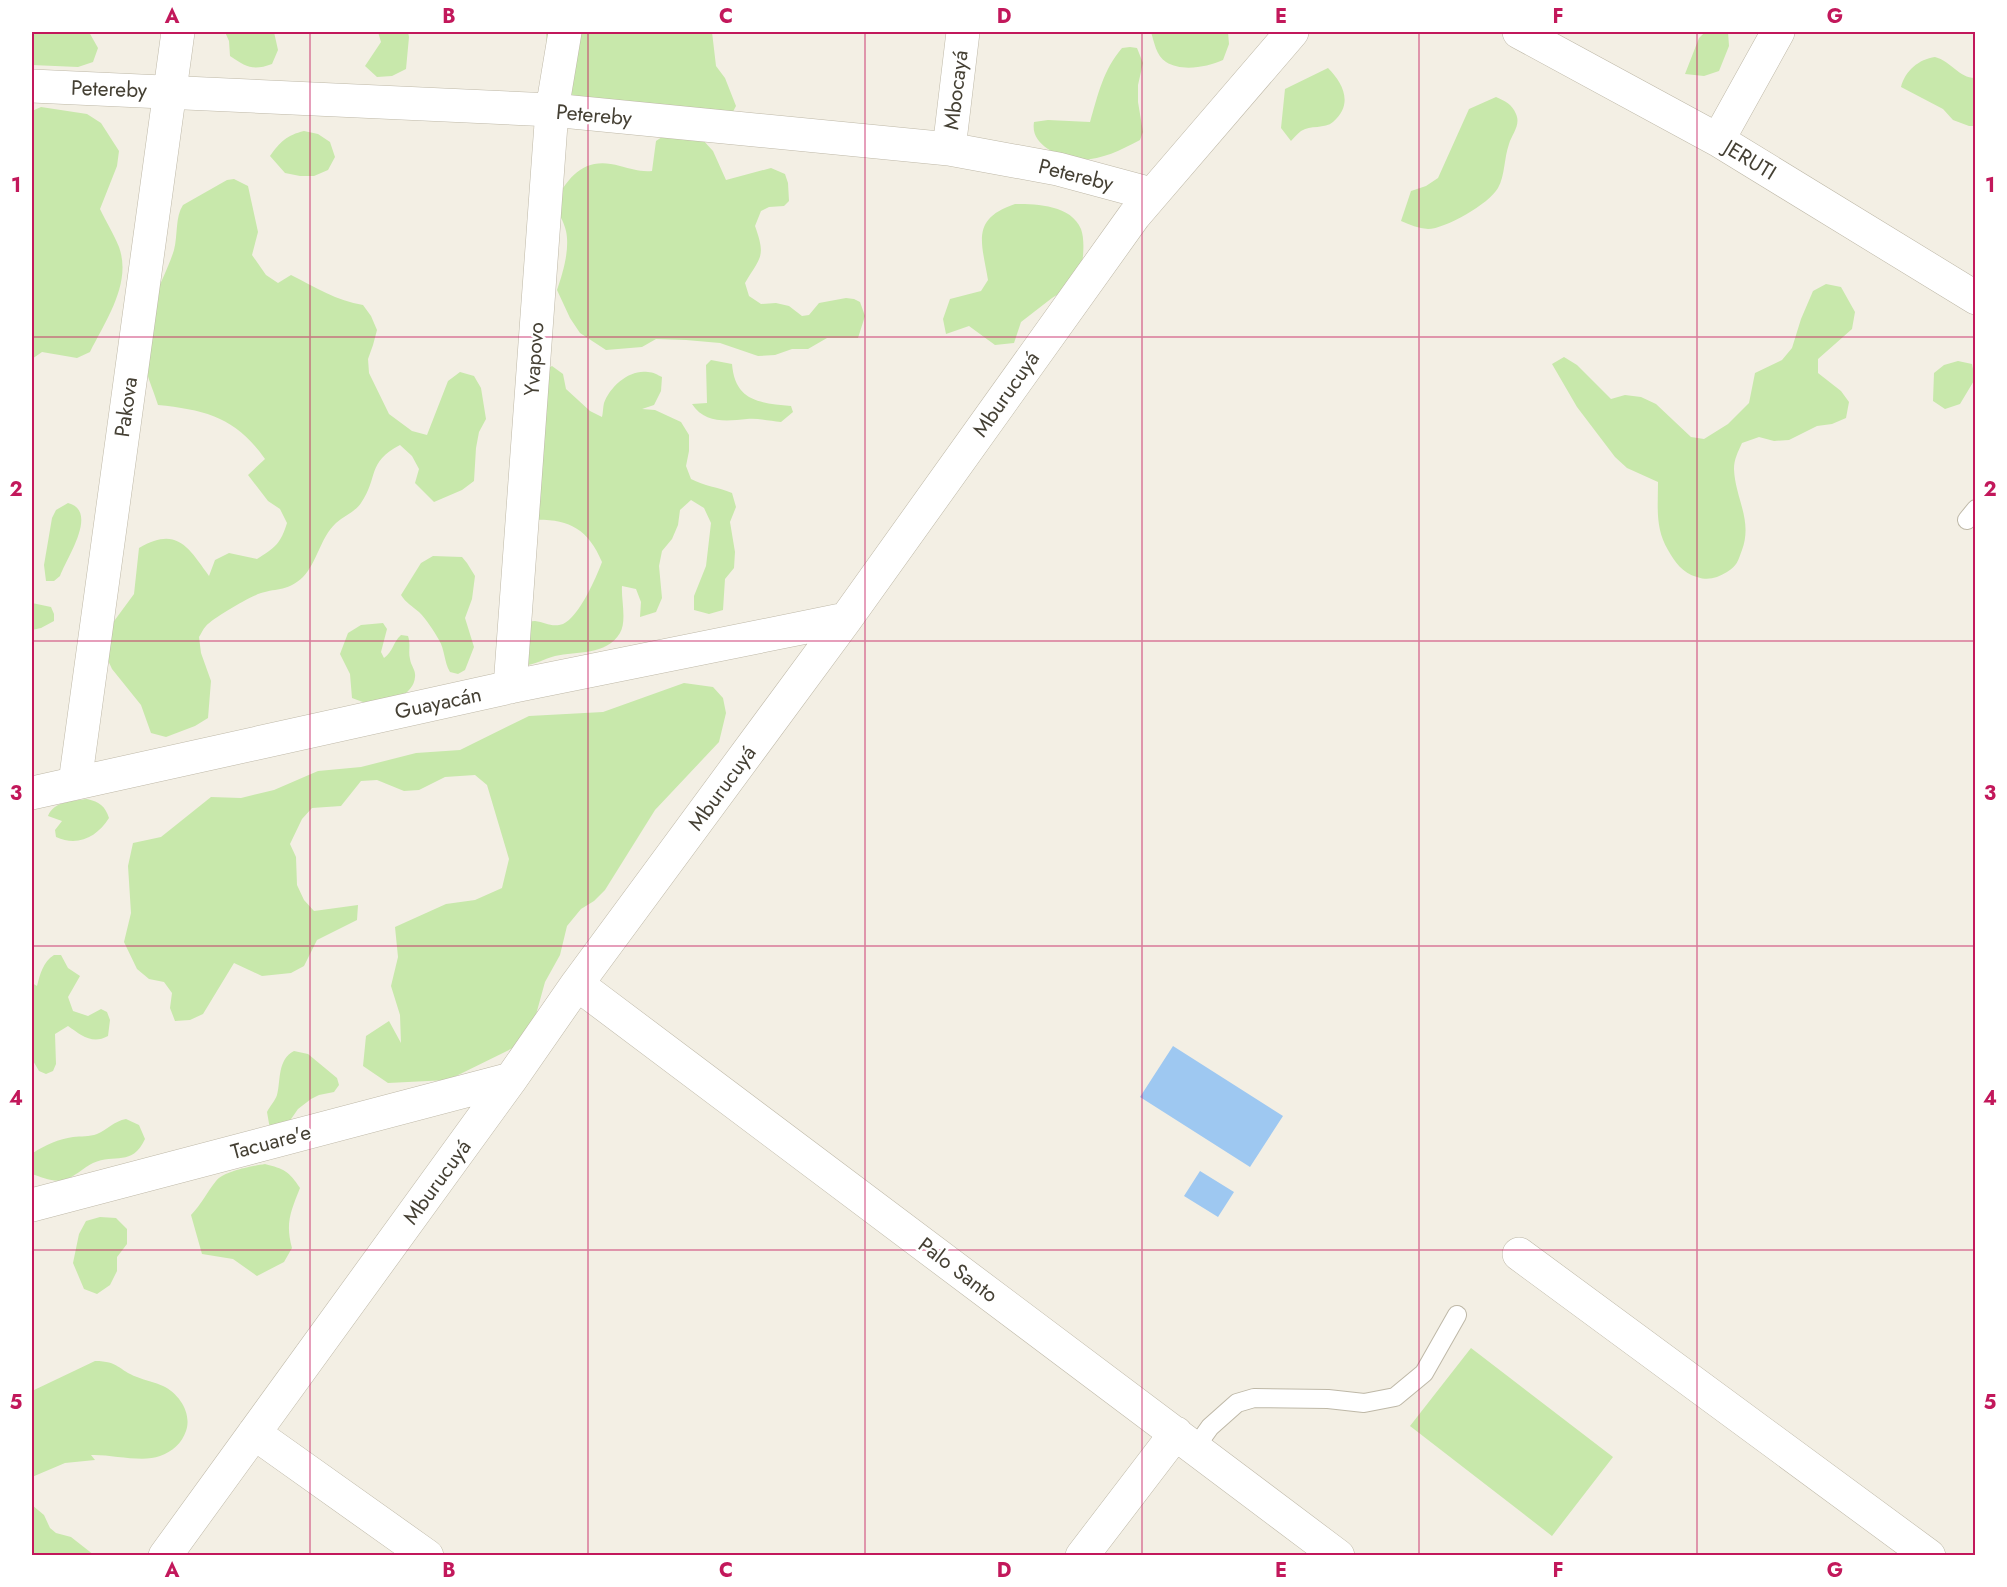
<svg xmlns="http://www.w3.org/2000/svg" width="2007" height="1587" font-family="Jost,sans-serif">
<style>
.green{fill:#c8e8ab}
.water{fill:#9ec8f1}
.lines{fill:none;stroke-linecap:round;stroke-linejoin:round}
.service-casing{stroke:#beb8a7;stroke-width:20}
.minor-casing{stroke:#beb8a7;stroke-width:34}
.service{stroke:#fff;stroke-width:18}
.minor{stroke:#fff;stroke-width:33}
.grid{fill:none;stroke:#c2185b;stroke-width:1.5;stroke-opacity:0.55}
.labels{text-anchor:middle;stroke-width:5;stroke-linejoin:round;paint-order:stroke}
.street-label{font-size:21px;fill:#454034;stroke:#fff}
.neatline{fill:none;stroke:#c2185b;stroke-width:2}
.grid-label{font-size:20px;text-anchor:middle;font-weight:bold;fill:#c2185b}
</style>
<rect width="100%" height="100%" fill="#f3efe4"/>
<!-- green -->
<path class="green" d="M32 32H89L98 48 93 62 78 67 32 65Z
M225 32H274L278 50 272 64C253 71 246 67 230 56L229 41Z
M378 32H408L409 37 406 69 392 76 377 77 365 66 381 42Z
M546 32H712L716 66 725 78 736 106 729 119 568 99 548 57Z
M1151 32H1228L1229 44 1223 60C1207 67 1182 72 1166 62 1156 56 1154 41 1151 32Z
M1705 32H1728L1729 46 1719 71 1704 76 1685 74 1699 38Z
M1130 47 1137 48 1143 63 1138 85V102L1143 132 1140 140C1110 156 1080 170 1048 149 1038 142 1032 134 1034 122L1048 120 1090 122C1098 95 1103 70 1122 48Z
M1935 57C1951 61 1959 78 1975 78V126H1969L1953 120 1943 109 1901 87C1905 71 1919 59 1935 57Z
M1328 68C1343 83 1354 104 1333 122 1325 129 1310 125 1301 131 1297 134 1294 138 1291 141L1281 128 1285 89Z
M1496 97C1505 101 1512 104 1516 114 1521 125 1512 134 1509 144 1504 158 1505 176 1498 188 1489 204 1445 229 1428 229 1418 228 1410 225 1401 221L1411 191 1426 186 1438 178 1469 109Z
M41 107 87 114 101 123 119 151 117 166 100 209C106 222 114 234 119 247 132 283 106 320 90 352L77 358 42 352 32 359V111Z
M304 131 318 134 330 142 335 157 328 170 314 176H300L285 173 270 156C280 142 287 135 304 131Z
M668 133 702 139 713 151 726 180 771 168 785 174 788 183 789 201 784 206 769 207 761 211 755 226C766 257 761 256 745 283L749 296 761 304 776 303 789 306 802 316 809 315 819 303 846 298 854 299 860 302 865 316 858 338H827L808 349H792L775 355 758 356 720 343 686 340 656 339 642 347 606 350 580 333 570 318 557 290C563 273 570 249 566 231 564 222 558 212 554 204 569 175 585 156 620 166 632 169 640 172 652 171L656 141Z
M234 179 248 186 258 232 252 255 266 275 278 283 291 275C315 287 337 301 363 305L371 316 377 330 373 345 368 359 369 373 389 414 412 431 427 435 448 381 460 372 474 376 481 388 486 419 479 432 476 448 474 481 462 490 434 502 415 483 419 469 412 456 400 445C366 463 379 477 361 503 355 512 344 516 336 523 320 538 317 563 303 577 288 591 278 588 261 593 251 596 213 618 206 626 203 629 201 634 199 637L201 653 211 681 208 718 195 726 166 737 151 733 141 705 112 669 106 656 109 628 134 594 139 548C177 526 188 547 209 576L215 560 229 553 257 559C275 548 281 543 287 523L280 509 268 501 248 475 265 459C236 418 207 410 158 405 153 389 145 372 143 356 138 318 163 285 174 250 178 235 175 217 183 205L227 180Z
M1015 204C1037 204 1071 205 1081 229 1086 243 1082 265 1080 280L1052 298 1021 322 1014 343 995 345 969 326 946 334 943 319 950 299 981 291 988 280C982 243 970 219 1015 204Z
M1826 284 1841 287 1855 312 1852 329 1818 359V373L1841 391 1849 402 1846 418 1832 424 1817 426 1789 440 1774 441 1759 437 1742 443C1738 452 1734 459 1734 469 1735 498 1753 520 1742 550 1738 561 1737 566 1727 572 1717 578 1708 581 1697 577 1682 573 1675 562 1668 550 1655 528 1658 507 1658 482L1627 468 1615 457 1577 407 1552 364 1564 357 1577 365 1611 399 1625 395 1641 397 1656 404 1691 437 1704 439 1728 424 1749 403 1755 373 1782 360 1792 348 1801 319 1813 291Z
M711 360 732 364C735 401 759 403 791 406L793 412 781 422C770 421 758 418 747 419 727 421 705 424 692 404L707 403 706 365Z
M1958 361 1972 364 1975 379 1960 404 1945 409 1933 401 1934 373 1944 365Z
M552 366 563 374 566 389 590 411 602 417C603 413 603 407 604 403 610 386 630 369 648 372 653 372 658 375 662 377L661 391 654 405 642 409 655 410 681 422 689 435V451L686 466 691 479C704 486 718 487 732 493L736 507 730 522 735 552 734 568 725 579 723 610 709 614 694 610V596L706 566 711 523 704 508 691 500 680 510 678 525 672 539 662 551 659 566 662 598 656 612 640 617 641 602 636 589 622 586C621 599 627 621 620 633 606 656 577 651 555 656 544 659 536 664 524 666L522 623C526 623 531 621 535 621 545 622 552 628 563 624 579 617 596 578 602 562 587 526 566 518 528 520L540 373Z
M68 503C99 511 67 557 60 576L54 581H46L44 565 52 518 56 510Z
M433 556 462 557 467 563 475 576 472 599 465 618 474 647 465 670 458 674 450 672C444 662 445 650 439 640 434 631 426 619 419 612 412 606 406 603 401 595L421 563Z
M32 603 51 607 54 614V621L41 628 32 630Z
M383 623 387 629 381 652 384 658C393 652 393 642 401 635L408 636C411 645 408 651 410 659 411 666 416 670 415 677 414 695 386 706 371 704 365 703 358 700 352 698L350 674 340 654 348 633 361 625Z
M684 683 713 687 723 698 726 713 719 742 655 810 605 890 594 901 581 909 567 926 560 955 545 982 529 1040 448 1080 388 1083 363 1066 366 1036 389 1021 401 1043 400 1015 391 986 398 957 395 927 446 904 475 900 502 888 509 859 487 785 475 775 445 777 419 790 404 791 377 780 361 781 341 806 312 808 302 819 290 844 296 857 297 885 304 900 314 911 358 905 357 920 317 940 304 966 291 973 262 976 234 963 203 1014 190 1020 175 1021 170 1008 172 993 164 982 149 979 137 969 124 942 131 913 128 866 133 843 161 837 211 797 241 798 274 790 318 771 361 767 416 753 460 750 529 716 603 712Z
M87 799C100 802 105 806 109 818 97 837 78 847 56 837L55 830 62 821 48 816C54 801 73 801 87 799Z
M54 955H61L68 968 80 976 68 997 73 1011 88 1016 101 1009 107 1012 110 1020 108 1036C92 1045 81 1035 68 1026L55 1034 56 1064 53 1071 46 1074 39 1071 32 1059V983L37 986C40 974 43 962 54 955Z
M294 1051 308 1054 337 1078 339 1085 334 1092 319 1095 311 1099 298 1109 289 1122 271 1135 267 1112C270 1106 275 1101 277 1095 281 1080 277 1060 294 1051Z
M126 1119 139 1125 145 1139C132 1167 115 1153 93 1163 83 1168 75 1177 64 1180 54 1183 41 1177 32 1174L33 1153C45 1145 59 1139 73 1137 81 1136 89 1137 97 1134 107 1130 114 1121 126 1119Z
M265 1164C284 1169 289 1171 300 1188 291 1211 285 1223 292 1248L284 1262 257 1276 233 1259 202 1254 191 1215C201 1205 207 1192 216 1181 224 1171 252 1166 265 1164Z
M100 1217 116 1218 127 1229V1244L117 1257V1271L110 1285 97 1294 84 1289 73 1263 79 1234 86 1221Z
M1471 1348 1613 1457 1552 1536 1410 1426Z
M95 1361C119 1361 118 1370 137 1377 146 1381 155 1382 163 1386 180 1394 192 1414 186 1431 182 1443 172 1452 160 1456 142 1463 111 1454 91 1455L95 1460 65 1463 32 1477V1391Z
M32 1505 44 1515 50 1528 56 1533 71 1537 94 1555H32Z"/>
<!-- water -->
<path class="water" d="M1173 1046 1283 1116 1250 1167 1140 1097Z
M1200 1171 1234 1192 1218 1217 1184 1196Z"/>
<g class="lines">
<!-- service casing -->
<g class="service-casing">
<path id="service" d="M1967 520 1976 509
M1195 1448 1210 1427 1237 1403 1254 1398 1328 1399 1364 1403 1395 1397 1424 1373 1457 1315"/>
</g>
<!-- minor casing -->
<g class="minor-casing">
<path id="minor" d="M1519 32 1718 140 1976 298
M32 86 552 110 949 149 1058 169 1151 194
M1718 140 1778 32
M949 149 963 32
M510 687 552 110 565 32
M75 783 178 32
M32 793 510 687 846 619
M577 984 1338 1556
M32 1205 511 1079
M1519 1254 1929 1556
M254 1433 427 1556
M165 1556 511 1079 577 984 846 619 1134 216 1292 32
M1082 1556 1176 1433"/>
</g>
<!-- service -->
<use href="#service" class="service"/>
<!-- minor -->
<use href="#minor" class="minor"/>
</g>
<!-- grid -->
<path class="grid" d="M310 32V1556M588 32V1556M865 32V1556M1142 32V1556M1419 32V1556M1697 32V1556M32 337H1976M32 641H1976M32 946H1976M32 1250H1976"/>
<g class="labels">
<!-- street labels -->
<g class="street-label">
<text transform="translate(109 89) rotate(2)" y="7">Petereby</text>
<text transform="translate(956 90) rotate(-83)" y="7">Mbocayá</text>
<text transform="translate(594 115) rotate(5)" y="7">Petereby</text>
<text transform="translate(1750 160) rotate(31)" y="7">JERUTI</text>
<text transform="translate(1076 175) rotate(14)" y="7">Petereby</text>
<text transform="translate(534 359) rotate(-86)" y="7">Yvapovo</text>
<text transform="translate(1006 394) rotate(-55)" y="7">Mburucuyá</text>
<text transform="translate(126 407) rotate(-82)" y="7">Pakova</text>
<text transform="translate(438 703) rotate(-12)" y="7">Guayacán</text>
<text transform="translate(722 788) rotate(-54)" y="7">Mburucuyá</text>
<text transform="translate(271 1142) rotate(-15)" y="7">Tacuare'e</text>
<text transform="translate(437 1182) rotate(-54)" y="7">Mburucuyá</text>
<text transform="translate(958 1270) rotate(37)" y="7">Palo Santo</text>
</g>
</g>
<!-- border -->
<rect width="2007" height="1587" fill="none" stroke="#ffffff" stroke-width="66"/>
<rect x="33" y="33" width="1941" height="1521" class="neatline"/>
<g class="grid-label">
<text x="172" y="23">A</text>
<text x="449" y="23">B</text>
<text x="726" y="23">C</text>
<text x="1004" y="23">D</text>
<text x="1281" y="23">E</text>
<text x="1558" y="23">F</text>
<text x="1835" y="23">G</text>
<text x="16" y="192">1</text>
<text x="1990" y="192">1</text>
<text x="16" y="496">2</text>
<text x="1990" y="496">2</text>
<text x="16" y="800">3</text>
<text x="1990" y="800">3</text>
<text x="16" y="1105">4</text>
<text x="1990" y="1105">4</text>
<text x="16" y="1409">5</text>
<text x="1990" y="1409">5</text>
<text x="172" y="1577">A</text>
<text x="449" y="1577">B</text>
<text x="726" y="1577">C</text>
<text x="1004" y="1577">D</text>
<text x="1281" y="1577">E</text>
<text x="1558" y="1577">F</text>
<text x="1835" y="1577">G</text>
</g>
</svg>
